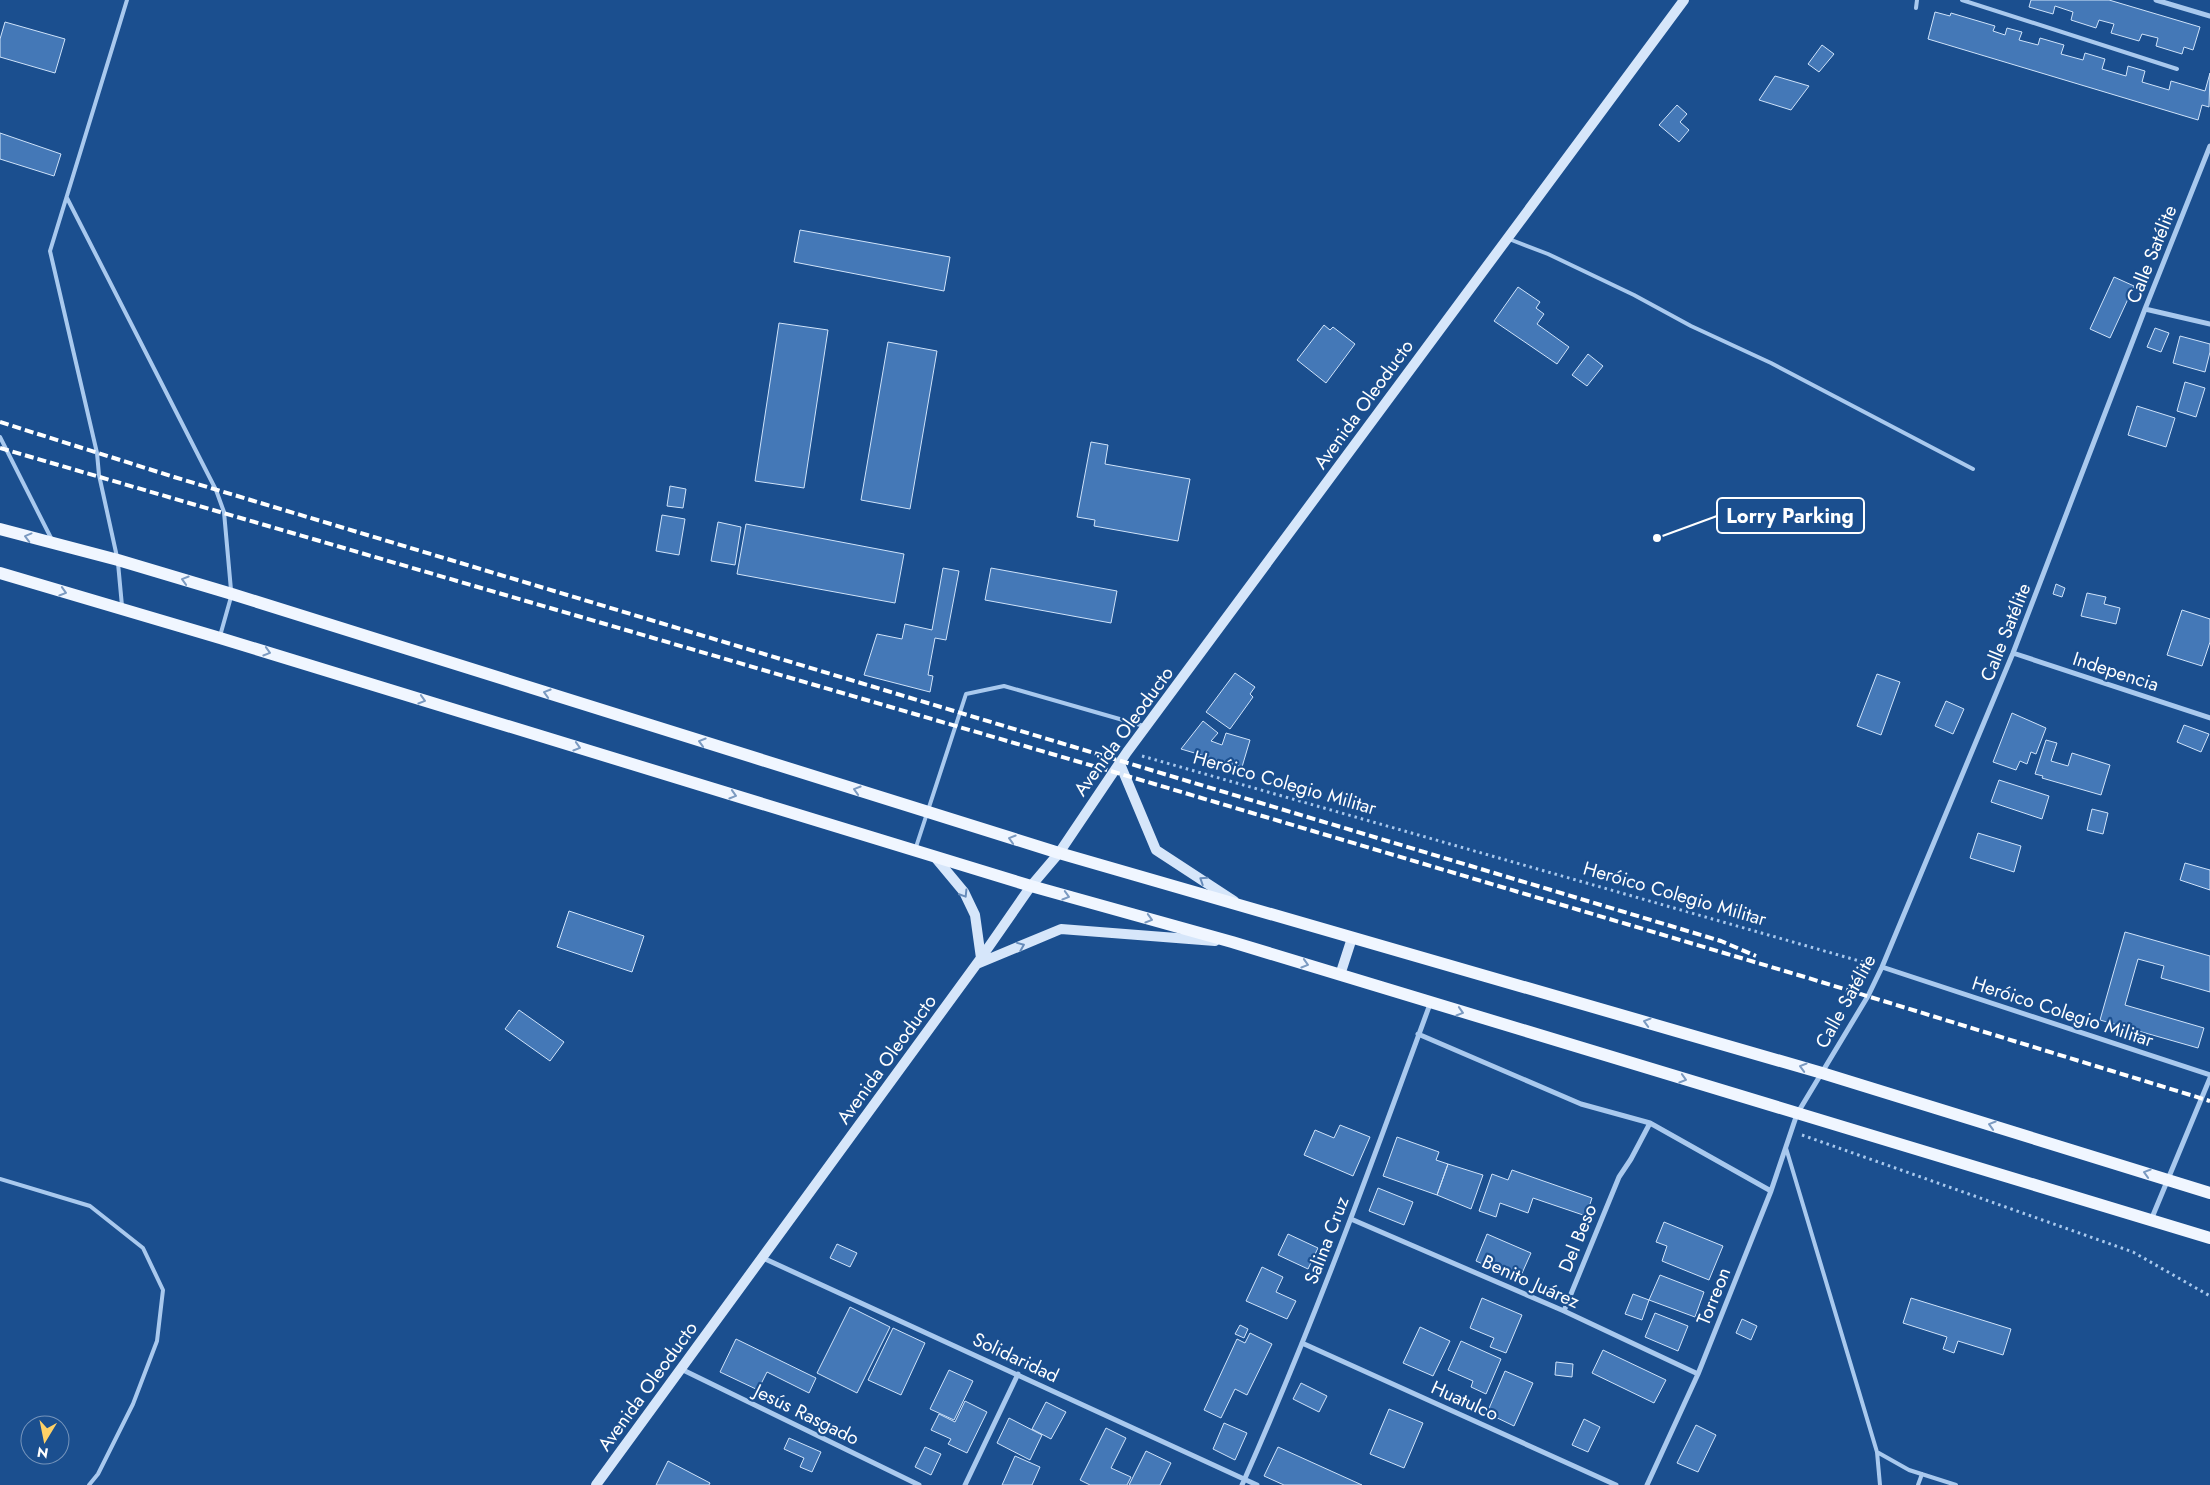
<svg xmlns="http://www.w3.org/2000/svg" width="2210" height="1485" font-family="Jost,sans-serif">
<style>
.building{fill:#4478b7;stroke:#cfe3fa}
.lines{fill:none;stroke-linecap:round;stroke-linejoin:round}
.path{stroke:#a9c9ee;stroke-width:3;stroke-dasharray:2.5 4;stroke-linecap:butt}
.lane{stroke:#a9c9ee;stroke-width:4}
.street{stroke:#a9c9ee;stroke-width:5}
.secondary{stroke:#d6e6fa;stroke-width:10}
.primary{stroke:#f0f6ff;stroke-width:12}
.rail{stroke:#fff;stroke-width:4;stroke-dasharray:9 4;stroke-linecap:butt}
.oneway{stroke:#7b9ac1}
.oneway2{stroke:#668bba}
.labels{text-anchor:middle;stroke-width:4.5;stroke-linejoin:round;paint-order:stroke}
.street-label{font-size:19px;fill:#fff;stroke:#1b4f8f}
.leader{fill:none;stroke:#fff;stroke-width:2}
.callout-dot{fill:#fff;stroke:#1b4f8f;stroke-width:2}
.callout{fill:#1b4f8f;stroke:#fff;stroke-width:2}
.callout-label{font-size:20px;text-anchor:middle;font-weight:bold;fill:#fff}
</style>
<rect width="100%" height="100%" fill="#1b4f8f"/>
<!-- building -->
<path class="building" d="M2031 0H2109L2200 27 2193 50 2184 47 2182 54 2156 46 2158 38 2142 34 2139 41 2111 33 2114 24 2099 20 2096 28 2071 20 2073 12 2055 6 2053 14 2029 7Z
M1935 12 1950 16 1951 13 1995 26 1993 31 2005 35 2007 28 2022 32 2019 40 2038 45 2040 38 2064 45 2061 54 2083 60 2085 53 2105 59 2102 69 2126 76 2128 66 2145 71 2142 82 2169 90 2171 81 2205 91 2210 73 2209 107 2202 105 2198 120 1928 39Z
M5 22 65 39 55 73 0 57V39Z
M1822 45 1834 54 1819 72 1808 64Z
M1775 76 1809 86 1791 110 1759 100Z
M1677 105 1687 114 1680 122 1689 130 1679 142 1659 125Z
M0 133 61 154 54 176 0 159Z
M800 230 950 257 944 291 794 262Z
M2114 277 2134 286 2110 338 2090 329Z
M1518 287 1540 302 1536 308 1544 314 1537 324 1569 347 1557 364 1494 321Z
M779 323 828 330 804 488 755 481Z
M1324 325 1330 330 1333 327 1355 344 1326 383 1297 360Z
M2155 328 2169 333 2161 352 2147 347Z
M2180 336 2210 344V352L2205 372 2173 363Z
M888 342 937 351 910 509 861 500Z
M1588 354 1603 366 1587 386 1572 375Z
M2185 382 2205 388 2196 417 2177 411Z
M2137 406 2175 418 2166 447 2128 435Z
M1091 442 1108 445 1105 464 1190 479 1178 541 1094 526 1095 520 1077 517Z
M670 486 686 489 683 508 667 506Z
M662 515 685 519 679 555 656 551Z
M718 522 741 527 735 565 711 561Z
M746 524 904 554 895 603 737 574Z
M943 568 959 571 946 640 935 638 928 675 933 676 930 692 864 675 877 634 902 639 905 624 932 630Z
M991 568 1117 591 1111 623 985 600Z
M2056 584 2065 588 2062 597 2053 594Z
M2087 593 2106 597 2104 604 2120 608 2116 624 2081 616Z
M2182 610 2210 619V642L2202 666 2167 655Z
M1235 673 1255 687 1250 694 1253 697 1230 729 1206 712Z
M1877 674 1900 682 1881 735 1857 726Z
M1946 701 1964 709 1953 734 1935 726Z
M2012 713 2046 728 2036 754 2031 752 2027 764 2020 761 2016 770 1993 762Z
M1203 721 1218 733 1211 741 1222 745 1226 733 1250 740 1242 767 1181 749Z
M2184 725 2209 734 2201 752 2177 742Z
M2046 740 2057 743 2051 761 2068 766 2072 753 2110 765 2101 795 2042 778 2043 776 2035 774Z
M1999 780 2049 796 2042 819 1991 802Z
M2092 809 2108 813 2103 834 2087 830Z
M1978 833 2021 846 2014 872 1970 858Z
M2185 863 2210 870V890L2180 880Z
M569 911 644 936 632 972 557 947Z
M2125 932 2210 956V992L2161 978 2164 966 2138 959 2125 1005 2204 1028 2198 1048 2100 1020Z
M519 1010 564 1042 550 1061 505 1029Z
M1340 1125 1370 1137 1353 1176 1304 1155 1315 1130 1334 1138Z
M1397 1137 1439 1152 1436 1160 1448 1164 1437 1195 1383 1176Z
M1448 1164 1483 1175 1471 1209 1437 1195Z
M1512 1170 1592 1198 1586 1216 1533 1198 1528 1213 1500 1203 1496 1217 1479 1211 1492 1174 1508 1180Z
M1378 1188 1413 1202 1404 1225 1369 1211Z
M1664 1222 1723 1246 1709 1280 1662 1261 1667 1246 1656 1242Z
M1288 1234 1318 1248 1308 1269 1278 1255Z
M1487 1234 1531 1253 1519 1280 1476 1261Z
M837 1244 857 1253 850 1267 830 1258Z
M1262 1267 1283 1277 1276 1292 1296 1301 1287 1319 1246 1301Z
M1660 1275 1704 1292 1695 1317 1649 1300Z
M1633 1294 1649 1300 1642 1320 1625 1314Z
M1482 1298 1522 1315 1506 1353 1490 1347 1494 1338 1470 1328Z
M1911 1298 2011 1329 2003 1355 1958 1341 1954 1353 1943 1349 1947 1337 1903 1323Z
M850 1307 890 1327 857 1393 817 1373Z
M1655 1313 1688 1326 1678 1351 1645 1337Z
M1742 1319 1757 1326 1751 1340 1736 1333Z
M1240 1325 1248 1329 1244 1338 1235 1334Z
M1420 1327 1450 1341 1433 1376 1403 1363Z
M893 1328 925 1343 901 1395 868 1380Z
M1250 1333 1272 1344 1247 1395 1235 1389 1221 1418 1204 1410 1237 1339 1245 1343Z
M736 1339 816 1378 809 1393 767 1372 758 1390 720 1372Z
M1461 1341 1501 1359 1486 1394 1471 1387 1473 1381 1448 1370Z
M1603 1350 1666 1380 1654 1403 1592 1373Z
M1556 1362 1573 1364 1572 1377 1555 1375Z
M949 1370 973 1381 954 1420 930 1409Z
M1505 1371 1533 1383 1514 1426 1487 1413Z
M1301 1383 1327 1396 1319 1412 1293 1399Z
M965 1401 987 1412 967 1453 948 1444 951 1439 931 1430 939 1414 955 1422Z
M1046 1402 1066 1412 1051 1439 1032 1429Z
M1389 1409 1423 1423 1404 1468 1370 1454Z
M1009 1418 1042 1435 1030 1460 997 1443Z
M1584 1419 1600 1427 1588 1452 1572 1445Z
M1224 1423 1247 1433 1235 1460 1213 1449Z
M1696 1425 1716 1435 1698 1472 1677 1463Z
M1106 1428 1126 1438 1111 1468 1131 1477 1127 1485H1090L1080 1480Z
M789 1438 821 1452 812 1472 800 1467 804 1458 784 1449Z
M925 1447 941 1454 931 1475 915 1467Z
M1278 1447 1362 1485H1284L1264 1476Z
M1146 1451 1171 1463 1160 1485H1129Z
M1015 1456 1040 1467 1032 1485H1002Z
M668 1461 710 1483 709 1485H656Z"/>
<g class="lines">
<!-- path -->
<path class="path" d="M1142 756 1870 964
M1802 1135 2133 1252 2210 1296"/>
<!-- lane -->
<path class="lane" d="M1962 0 2177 69
M1916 8 1917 0
M67 198 216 490 224 512 231 590
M1509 239 1548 254 1634 295 1691 326 1771 363 1973 469
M0 437 52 540
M117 557 99 475 97 453 50 251 127 0
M118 563 122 606
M220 636 231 597
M916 847 966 694 1004 686 1144 726
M1786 1148 1877 1452 1909 1470 1956 1485
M0 1179 90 1206 143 1248 163 1290 157 1341 133 1404 98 1474 89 1485
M1877 1452 1880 1485
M1918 1485 1922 1474"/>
<!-- street -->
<path class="street" d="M2156 0 2210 16
M2145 309 2210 324
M2013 653 2210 718
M1882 967 2210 1075
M1418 1034 1581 1104 1650 1123 1771 1191
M1351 1219 1564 1311 1698 1374
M2151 1220 2210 1078
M763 1258 1257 1485
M1564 1311 1619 1177 1631 1159 1650 1123
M1302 1343 1616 1485
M681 1369 919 1485
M965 1485 1018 1374
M1242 1485C1312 1328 1371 1166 1430 1004
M1647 1485 1698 1374 1771 1191 1797 1114 1868 996 1882 967 2013 653 2145 309 2210 146"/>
<!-- secondary -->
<path class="secondary" d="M1120 764 1156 850 1234 901
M934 856 964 892 975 915 981 958
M977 964 1061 929 1215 941
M1340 975 1352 938
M596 1485 981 958 1031 886 1059 853 1127 752 1684 0"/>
<!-- primary -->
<path class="primary" d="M0 529 118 560 232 594 1059 853 1822 1073 2210 1193
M0 573 220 638 1031 886 1232 942 2210 1238"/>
<!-- rail -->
<path class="rail" d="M0 422 174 477 1721 941 1756 956
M0 448 1114 772 1805 977 2210 1101"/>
</g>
<!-- one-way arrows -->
<defs><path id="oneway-chevron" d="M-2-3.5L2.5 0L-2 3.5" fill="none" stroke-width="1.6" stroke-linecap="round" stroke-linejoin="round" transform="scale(1.25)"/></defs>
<g class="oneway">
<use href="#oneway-chevron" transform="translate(28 537) rotate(-165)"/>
<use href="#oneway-chevron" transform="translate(185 580) rotate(-163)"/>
<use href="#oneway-chevron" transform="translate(63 592) rotate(17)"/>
<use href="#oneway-chevron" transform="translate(267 652) rotate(17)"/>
<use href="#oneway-chevron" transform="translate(547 693) rotate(-163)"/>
<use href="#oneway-chevron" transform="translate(422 700) rotate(17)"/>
<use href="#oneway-chevron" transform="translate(702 742) rotate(-163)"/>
<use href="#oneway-chevron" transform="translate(577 747) rotate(17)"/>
<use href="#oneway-chevron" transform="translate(857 790) rotate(-163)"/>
<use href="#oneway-chevron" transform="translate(733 795) rotate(17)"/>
<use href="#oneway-chevron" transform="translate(1012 839) rotate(-163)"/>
<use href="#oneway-chevron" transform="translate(1066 896) rotate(16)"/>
<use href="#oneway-chevron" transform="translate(1149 919) rotate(16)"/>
<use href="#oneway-chevron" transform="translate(1305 964) rotate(17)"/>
<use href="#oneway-chevron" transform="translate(1460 1012) rotate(17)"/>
<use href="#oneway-chevron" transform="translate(1647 1022) rotate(-164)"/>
<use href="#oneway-chevron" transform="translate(1803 1067) rotate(-164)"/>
<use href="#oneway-chevron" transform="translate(1683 1079) rotate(17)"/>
<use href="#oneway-chevron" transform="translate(1992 1125) rotate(-163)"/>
<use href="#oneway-chevron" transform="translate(2147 1173) rotate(-163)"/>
</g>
<g class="oneway2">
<use href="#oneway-chevron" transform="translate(1203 880) rotate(-147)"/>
<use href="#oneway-chevron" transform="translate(964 894) rotate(58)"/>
<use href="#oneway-chevron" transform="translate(1021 946) rotate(-22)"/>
</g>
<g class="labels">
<!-- street labels -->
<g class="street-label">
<text transform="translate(2151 254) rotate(-68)" y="7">Calle Satélite</text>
<text transform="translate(1363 404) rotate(-54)" y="7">Avenida Oleoducto</text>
<text transform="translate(2005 632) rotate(-68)" y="7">Calle Satélite</text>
<text transform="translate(2116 671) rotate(18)" y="7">Indepencia</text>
<text transform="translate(1123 731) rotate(-54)" y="7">Avenida Oleoducto</text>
<text transform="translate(1285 782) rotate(16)" y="7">Heróico Colegio Militar</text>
<text transform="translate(1675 893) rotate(16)" y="7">Heróico Colegio Militar</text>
<text transform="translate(1845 1001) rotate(-61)" y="7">Calle Satélite</text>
<text transform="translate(2063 1011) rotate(18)" y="7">Heróico Colegio Militar</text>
<text transform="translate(886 1059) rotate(-54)" y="7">Avenida Oleoducto</text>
<text transform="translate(1577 1238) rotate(-68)" y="7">Del Beso</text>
<text transform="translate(1326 1240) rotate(-69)" y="7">Salina Cruz</text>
<text transform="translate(1531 1281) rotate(24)" y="7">Benito Juárez</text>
<text transform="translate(1713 1296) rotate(-68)" y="7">Torreon</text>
<text transform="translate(1016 1357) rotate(25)" y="7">Solidaridad</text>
<text transform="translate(647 1386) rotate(-54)" y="7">Avenida Oleoducto</text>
<text transform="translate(1465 1400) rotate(24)" y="7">Huatulco</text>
<text transform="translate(807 1414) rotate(26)" y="7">Jesús Rasgado</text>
</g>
</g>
<!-- callouts -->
<path class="leader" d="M1657 538L1717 516"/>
<circle class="callout-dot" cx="1657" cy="538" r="5"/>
<rect class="callout" x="1717" y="498" width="147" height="35" rx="5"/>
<g class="callout-label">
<text x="1790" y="523">Lorry Parking</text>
</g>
<!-- north arrow -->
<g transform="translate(45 1440) rotate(190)"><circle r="24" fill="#1b4f8f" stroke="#7695bc"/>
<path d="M0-4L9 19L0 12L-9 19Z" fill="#ffd166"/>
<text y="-8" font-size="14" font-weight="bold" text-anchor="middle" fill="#ffffff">N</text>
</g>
</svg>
